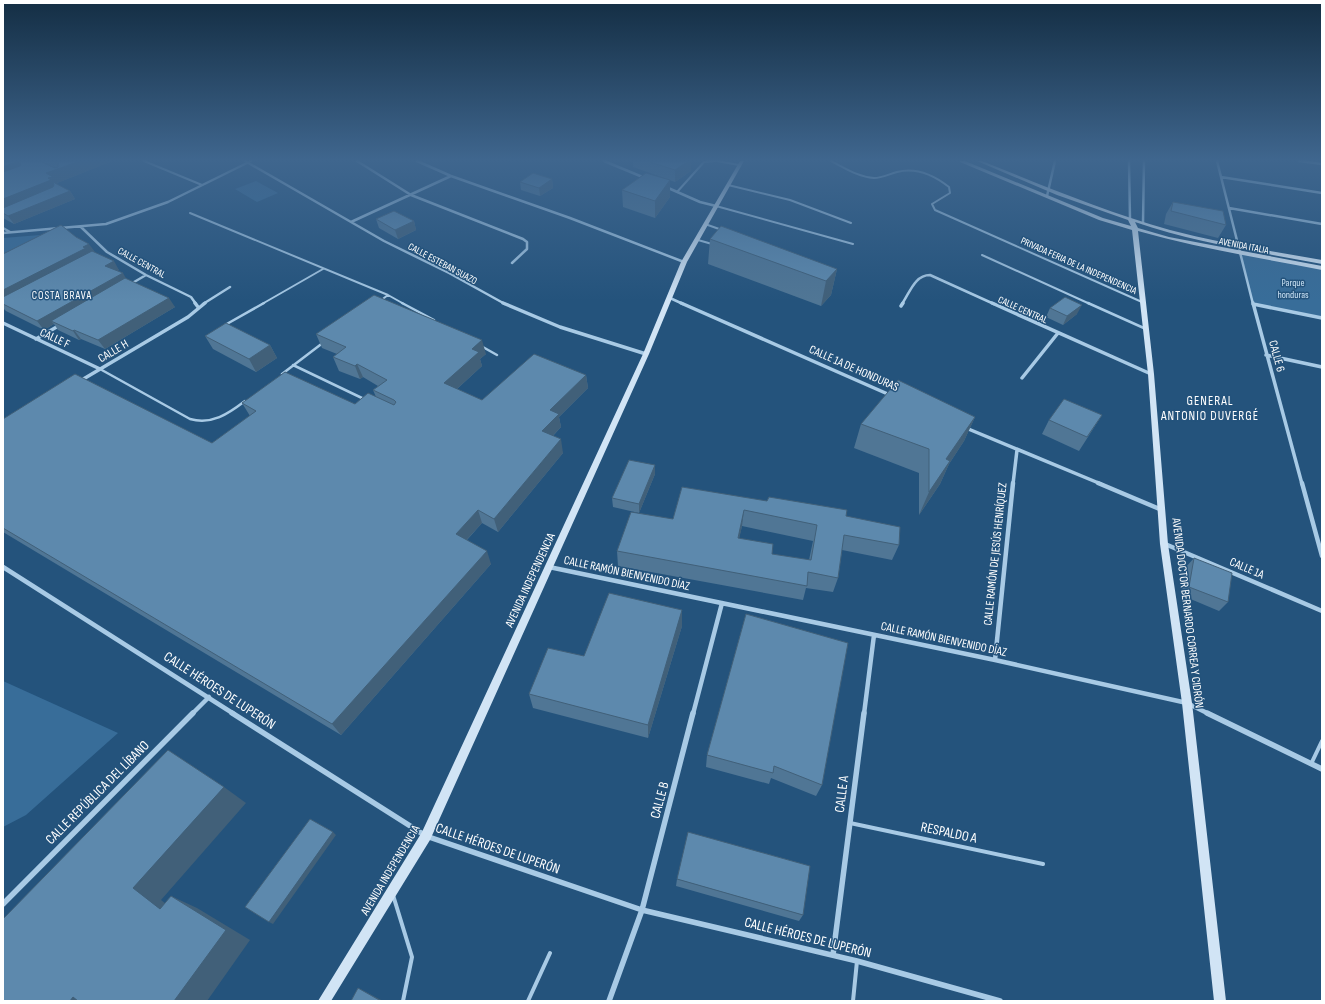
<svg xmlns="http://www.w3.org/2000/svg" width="1325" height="1004" font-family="'Sofia Sans Condensed',sans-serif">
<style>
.green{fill:#386d99}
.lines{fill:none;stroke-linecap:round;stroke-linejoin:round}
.lane-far2{stroke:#a8cae5;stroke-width:2}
.lane-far1{stroke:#a8cae5;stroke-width:2.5}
.lane{stroke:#a8cae5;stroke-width:4}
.street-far3{stroke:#a8cae5;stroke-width:2.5}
.street-far2{stroke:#a8cae5;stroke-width:3.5}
.street-far1{stroke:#a8cae5;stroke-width:4.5}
.street{stroke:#a8cae5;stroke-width:5.5}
.secondary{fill:#d1e4f5;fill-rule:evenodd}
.wall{fill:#507695;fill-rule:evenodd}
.shaded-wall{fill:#416079}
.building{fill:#5d89ad;stroke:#416079;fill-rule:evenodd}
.labels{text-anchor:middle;stroke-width:3;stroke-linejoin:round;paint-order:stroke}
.far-street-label{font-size:10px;fill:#fff;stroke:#24537c}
.far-park-label{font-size:10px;fill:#cbe2f4;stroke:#24537c}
.far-neighbourhood-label{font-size:11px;letter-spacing:1px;fill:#fff;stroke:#24537c}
.street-label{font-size:12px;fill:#fff;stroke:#24537c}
.neighbourhood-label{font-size:13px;letter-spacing:1px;fill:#fff;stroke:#24537c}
.near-street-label{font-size:14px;fill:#fff;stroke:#24537c}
</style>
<rect width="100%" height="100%" fill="#24537c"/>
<!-- green -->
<path class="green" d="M256 181 278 193 257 202 235 189Z
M40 235 41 236 3 257V238Z
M1240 253 1322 268V318L1253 304Z
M3 681 118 733 26 815 3 827Z"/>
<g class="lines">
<!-- lane-far2 -->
<path class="lane-far2" d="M144 161 202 185
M717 161 739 165
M831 161C845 168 858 177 874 178 882 178 889 174 897 172 916 167 935 176 949 187L950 193 932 204 935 210 1142 302
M728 185 790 200 851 223
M677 192 704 162 715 161
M716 206 853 244
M190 213 388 295 404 304
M705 224 722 230
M698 240 712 244
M982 255 1090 304
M380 301 388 295
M262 304 323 269"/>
<!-- lane-far1 -->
<path class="lane-far1" d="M402 303 434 320
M1088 303 1146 329
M225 325 264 303
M481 346 497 355
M293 365 364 399
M100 369 190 419C212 425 228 414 245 401
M282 374 324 342"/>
<!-- lane -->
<path class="lane" d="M1311 764 1322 741
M850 823 1043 864
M393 895 412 957 403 1001
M528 1001 550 953
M853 1001 857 961"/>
<!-- street-far3 -->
<path class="street-far3" d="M245 161 384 241 449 273 505 304
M357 161 411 195 523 239 527 242V249L512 263
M417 161 451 176 570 218 684 262
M604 161 645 178
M1129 161 1130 219
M1217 161 1253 304
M1299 161 1322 164
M1221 177 1322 193
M666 187 700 202 716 206
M1047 196 1055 161
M1229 208 1322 224
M351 222 451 176
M1143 223 1144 161
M81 227 107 252 146 275 191 297 196 304
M3 228 10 232
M3 233 106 224 168 202 251 161
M129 285 146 275
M670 298 683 304
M203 304 230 287
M902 304C910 292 915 275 930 275L994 304"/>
<!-- street-far2 -->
<path class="street-far2" d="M195 303 198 307
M503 303 560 327 646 354
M681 303 890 395
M992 303 1151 374
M1253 303 1302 484
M1253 304 1322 318
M901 306 903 303
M3 323 100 369
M36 339 60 325
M1266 355 1322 367
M1022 378 1058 333
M80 381 188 317 205 303
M966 428 1101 484
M1013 484 1017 450"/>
<!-- street-far1 -->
<path class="street-far1" d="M1098 483 1162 510
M1302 483 1322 556
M1165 544 1322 611
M3 567 234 714
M549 567 995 660 1187 703 1209 714
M995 660 1013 483
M192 714 209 697
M693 714 722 603
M864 714 874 635"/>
<!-- street -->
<path class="street" d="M232 713 426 836 642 910 857 961 1000 1001
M1207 713 1322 769
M3 904 193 713
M833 955 864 713
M609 1001 642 910 693 713"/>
<!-- secondary -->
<path class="secondary" d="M740 161H744L687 262 649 354 430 840 331 1001H318L422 832 643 354 681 262Z
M960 161H965L1103 218 1131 226 1128 220 1057 195 977 161H982C1044 186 1106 212 1170 230 1220 243 1271 251 1322 260V264C1259 252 1196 243 1135 222L1138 228 1169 237 1322 266V270C1260 258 1198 248 1138 231L1154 374 1168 544 1192 703 1226 1001H1214L1182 703 1160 544 1148 374 1132 230 1099 220 960 162Z"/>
</g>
<!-- wall -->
<path class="wall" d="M3 161H109L110 162 57 183 58 185 70 191 75 199 14 224 3 218Z
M633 161H691V171L675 182 633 167Z
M552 179 553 188 540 196 521 190 520 182Z
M670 180V197L655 218 623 207 622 190Z
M1173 202 1226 225 1218 238 1164 224 1166 214Z
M376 219 414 221 416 230 398 239 379 228Z
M710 239 837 269 831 295 821 306 708 264Z
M95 252 119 270 117 271 126 279 175 307 105 349 81 339 79 340 58 330 54 324 44 330 6 311 3 308V254Z
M1050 308 1077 314 1063 325 1046 317Z
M316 334 486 354 480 359 482 366 457 389 482 400 586 375 588 388 559 417 561 427 553 436 563 453 498 532 482 523 467 540 491 564 341 735 3 532V419L212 443 250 416 242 403 355 404 376 397 373 390 378 386 363 377 360 379 339 371 333 357 337 354 322 348Z
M205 336 270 345 277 358 256 372 213 349Z
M1102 415 1079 451 1042 434 1049 420Z
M975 417 964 441 949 464 940 484 919 515V473L854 448 861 424Z
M655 465V474L639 513 613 507 612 498Z
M682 487 846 516 899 545 892 560 842 550 838 578 833 592 806 588 803 600 618 566 617 551 673 519ZM742 526 813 541 809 560 772 554 739 538Z
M1194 558 1228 602 1219 611 1181 595 1186 567Z
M746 614 822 785 816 796 771 778 769 784 706 767 707 755Z
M682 626 648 738 533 708 529 694 584 656Z
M677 879 803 915 799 921 676 886Z"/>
<!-- shaded-wall -->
<path class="shaded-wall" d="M18 161 25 171 3 180V167Z
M80 161H109L110 162 57 183 60 187 3 213V199L46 173Z
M689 161H691V171L675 182V170Z
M552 179 553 188 540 196 539 188Z
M670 180V197L655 218V201Z
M70 191 75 199 14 224 8 216Z
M414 221 416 230 398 239 395 230Z
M89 244 95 252 3 302V290Z
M114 261 119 270 110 275 105 266Z
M837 269 831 295 821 306 826 281Z
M123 273 128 282 51 321 54 324 44 330 37 321Z
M169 298 175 307 105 349 98 340Z
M1082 305 1077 314 1063 325 1067 316Z
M74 330 81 339 79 340 73 331Z
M482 340 486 354 480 359 482 366 448 397 444 383 472 349Z
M270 345 277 358 256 372 249 359Z
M357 364 363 377 360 379 355 366Z
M586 375 588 388 559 417 561 427 545 444 542 431 550 410Z
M975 417 964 441 949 464 940 484 919 515 929 492 946 459Z
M561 439 563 453 498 532 494 519Z
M655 465V474L639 513V504Z
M478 510 482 523 460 547 456 534Z
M744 510 742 526 736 553 738 538Z
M487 551 491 564 341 735 332 724Z
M682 610V626L648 738V725Z
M224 787 246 803 161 900 187 920 160 909 133 888Z
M333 832 336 835 273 924 269 922Z
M171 896 197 908 250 940 207 1001H174Z
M358 988 364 991 383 1001H381Z
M73 997 91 1001H70Z"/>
<!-- building -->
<path class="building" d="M3 161H40L55 168 58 167V163L52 161H80L46 173 53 177 48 178 51 180 3 199V172L20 166 21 162 18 161 3 167Z
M647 161H689L675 170Z
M533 173 552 179 539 188 520 182Z
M646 173 670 180 655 201 622 190Z
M53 182 70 191 8 216 3 213V208L53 187 54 185Z
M1173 202 1223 211 1226 225 1171 211Z
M394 211 414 221 395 230 376 219Z
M61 225 76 237 89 244 83 247 86 248 3 290V254Z
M721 226 837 269 826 281 710 239Z
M92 251 114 261 105 266 123 273 37 321 3 304V297Z
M125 278 169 298 98 340 74 330 73 331 51 321Z
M374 295 482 340 472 349 479 352 444 383 482 400 534 354 586 375 550 410 559 414 542 431 561 439 494 519 478 510 456 534 487 551 332 724 3 528V419L75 374 212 443 256 411 242 403 285 372 355 404 368 393 394 405 396 402 394 400 373 390 387 380 357 364 355 366 333 357 346 347 316 334Z
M1065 297 1082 305 1067 316 1050 308Z
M226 323 270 345 249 359 205 336Z
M898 380 975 417 946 459 950 461 929 492V449L861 424Z
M1064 399 1102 415 1087 437 1049 420Z
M629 460 655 465 639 504 612 498Z
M682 487 767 501 769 497 847 510 846 516 900 527 899 545 844 535 838 578 808 572 807 586 617 551 631 512 673 519ZM744 510 817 525 811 560 772 554 773 544 738 538Z
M1194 558 1232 573 1228 602 1189 587Z
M609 593 682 610 648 725 529 694 548 648 584 656Z
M746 614 848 643 822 785 774 766 773 773 707 755Z
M168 750 224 787 133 888 160 909 171 896 226 930 174 1001H78L73 997 70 1001H3V919Z
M310 819 333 832 269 922 245 907Z
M688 832 810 866 803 915 677 879Z
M358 988 381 1001H351Z"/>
<!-- sky -->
<linearGradient id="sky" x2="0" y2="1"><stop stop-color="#142e44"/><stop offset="0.53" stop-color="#3f668e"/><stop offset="1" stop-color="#3f668e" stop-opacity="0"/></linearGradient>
<rect width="1325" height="301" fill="url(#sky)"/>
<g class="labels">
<!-- far-street labels -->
<g class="far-street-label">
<text transform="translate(1244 245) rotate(11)" y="4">AVENIDA ITALIA</text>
<text transform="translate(142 262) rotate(29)" y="4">CALLE CENTRAL</text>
<text transform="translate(443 263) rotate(28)" y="4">CALLE ESTEBAN SUAZO</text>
<text transform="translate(1079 265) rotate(24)" y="4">PRIVADA FERIA DE LA INDEPENDENCIA</text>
<text transform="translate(1023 309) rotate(24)" y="4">CALLE CENTRAL</text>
</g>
<!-- far-park labels -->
<g class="far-park-label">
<text x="1293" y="286">Parque<tspan x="1293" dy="12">honduras</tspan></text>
</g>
<!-- far-neighbourhood labels -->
<g class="far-neighbourhood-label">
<text x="62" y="299">COSTA BRAVA</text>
</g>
<!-- street labels -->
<g class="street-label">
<text transform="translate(55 338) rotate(25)" y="4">CALLE F</text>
<text transform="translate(113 351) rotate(-31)" y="4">CALLE H</text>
<text transform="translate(1277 356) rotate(75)" y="4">CALLE 6</text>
<text transform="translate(854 368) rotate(24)" y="4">CALLE 1A DE HONDURAS</text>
<text transform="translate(995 554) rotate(-84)" y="4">CALLE RAMÓN DE JESÚS HENRÍQUEZ</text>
<text transform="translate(1247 568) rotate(23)" y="4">CALLE 1A</text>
<text transform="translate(627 573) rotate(12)" y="4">CALLE RAMÓN BIENVENIDO DÍAZ</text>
<text transform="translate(530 580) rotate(-65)" y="4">AVENIDA INDEPENDENCIA</text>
<text transform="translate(1188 613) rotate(83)" y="4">AVENIDA DOCTOR BERNARDO CORREA Y CIDRÓN</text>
<text transform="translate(944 639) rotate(12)" y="4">CALLE RAMÓN BIENVENIDO DÍAZ</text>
<text transform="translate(390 870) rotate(-59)" y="4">AVENIDA INDEPENDENCIA</text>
</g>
<!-- neighbourhood labels -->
<g class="neighbourhood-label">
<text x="1210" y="405">GENERAL<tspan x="1210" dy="15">ANTONIO DUVERGÉ</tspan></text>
</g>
<!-- near-street labels -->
<g class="near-street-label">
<text transform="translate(220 690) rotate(33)" y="5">CALLE HÉROES DE LUPERÓN</text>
<text transform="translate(97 792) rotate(-45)" y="5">CALLE REPÚBLICA DEL LÍBANO</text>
<text transform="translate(841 794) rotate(-83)" y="5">CALLE A</text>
<text transform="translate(659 800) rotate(-75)" y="5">CALLE B</text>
<text transform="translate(949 832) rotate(12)" y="5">RESPALDO A</text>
<text transform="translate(498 848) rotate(19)" y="5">CALLE HÉROES DE LUPERÓN</text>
<text transform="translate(808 937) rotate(14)" y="5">CALLE HÉROES DE LUPERÓN</text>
</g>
</g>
<!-- border -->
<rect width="1325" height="1004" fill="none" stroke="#ffffff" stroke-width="8"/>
</svg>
